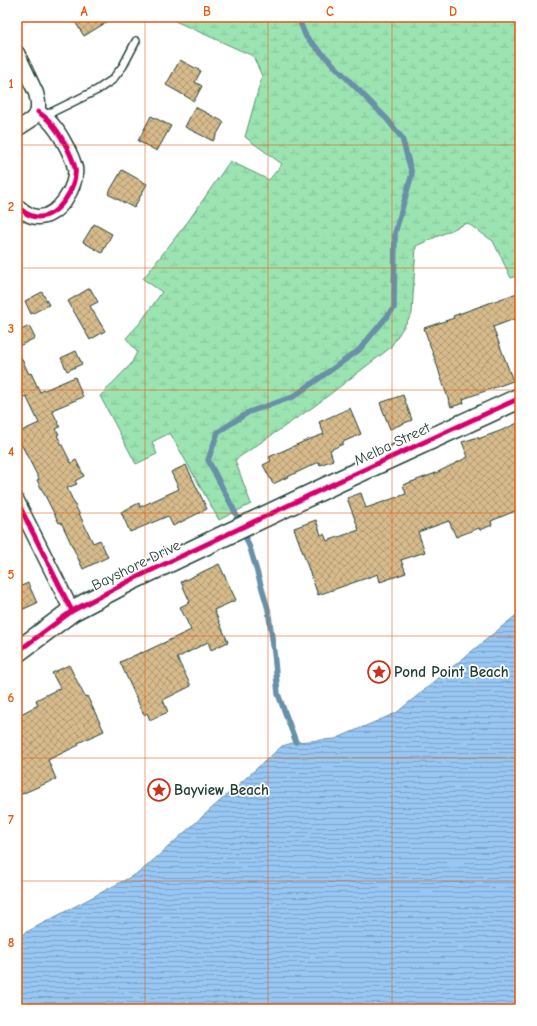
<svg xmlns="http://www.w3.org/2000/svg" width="537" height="1026" font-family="'Comic Neue',sans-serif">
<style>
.wetland{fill:url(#wetland-marsh);stroke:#5d9072}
.water{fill:url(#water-rules);stroke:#6890a7}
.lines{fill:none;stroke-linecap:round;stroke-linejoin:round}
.stream{stroke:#6890a7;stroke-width:5.5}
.building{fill:url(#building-cross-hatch);stroke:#1f3d34}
.lane-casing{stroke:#1f3d34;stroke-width:10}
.street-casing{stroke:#1f3d34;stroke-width:17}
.secondary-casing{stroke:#1f3d34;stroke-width:23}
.lane{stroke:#fff;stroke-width:7}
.street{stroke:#fff;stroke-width:14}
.secondary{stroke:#fff;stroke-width:20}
.cycleway-casing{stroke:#fff;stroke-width:8}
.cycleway{stroke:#d6006c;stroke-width:5}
.grid{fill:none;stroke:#e8590c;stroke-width:1;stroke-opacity:0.55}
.labels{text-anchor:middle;stroke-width:3.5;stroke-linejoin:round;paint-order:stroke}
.street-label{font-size:15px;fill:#1f3d34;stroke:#fff}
.poi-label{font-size:15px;font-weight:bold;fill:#1f3d34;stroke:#fff;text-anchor:start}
.neatline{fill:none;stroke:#e8590c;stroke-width:1.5}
.grid-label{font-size:13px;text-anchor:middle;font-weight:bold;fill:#e8590c}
</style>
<defs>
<pattern id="wetland-marsh" width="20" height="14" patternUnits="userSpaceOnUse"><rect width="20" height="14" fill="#9be3b1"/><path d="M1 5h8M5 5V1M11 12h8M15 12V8" fill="none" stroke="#85c499"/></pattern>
<pattern id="water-rules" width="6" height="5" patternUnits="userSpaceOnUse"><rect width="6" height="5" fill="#98c7f3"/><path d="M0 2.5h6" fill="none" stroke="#7ba3c6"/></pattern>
<pattern id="building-cross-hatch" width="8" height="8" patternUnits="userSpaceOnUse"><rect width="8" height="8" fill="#d7bb8c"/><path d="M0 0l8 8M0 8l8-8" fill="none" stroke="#ae9973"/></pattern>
</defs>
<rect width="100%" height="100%" fill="#fff"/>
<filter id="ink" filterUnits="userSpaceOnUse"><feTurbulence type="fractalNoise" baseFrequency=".025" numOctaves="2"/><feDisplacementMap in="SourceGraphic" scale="8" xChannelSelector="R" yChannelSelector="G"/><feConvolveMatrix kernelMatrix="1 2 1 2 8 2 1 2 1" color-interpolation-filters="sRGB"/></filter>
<g filter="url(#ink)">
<!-- wetland -->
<path class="wetland" d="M166 17H520V275L511 278 493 241 467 223 416 246 412 314 390 348 316 405 235 460 251 504 219 520 170 433 152 442 157 454 136 464 100 396 131 364 137 352 126 338 140 323 162 292 143 279 189 220 230 161 269 180 282 164 245 137 262 76 253 56Z"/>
<!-- water -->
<path class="water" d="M520 612V1009H17V937L140 872 282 746 296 742 335 739 396 713Z"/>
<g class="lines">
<!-- stream -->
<path class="stream" d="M296 742 278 694 274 652 268 609 250 548 235 512 208 460 218 432 249 412 293 397 359 350 394 308 395 233 412 174 402 138 387 119 306 37 298 17"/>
</g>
<!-- building -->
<path class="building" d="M72 17H115L84 36Z
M180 60 201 71 195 82 202 86 194 101 166 85Z
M195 107 224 122 213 141 185 127Z
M151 116 171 126 157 151 138 141Z
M122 170 147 184 134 208 108 194Z
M94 224 112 234 102 253 83 242Z
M90 288 98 302 90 306 105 331 90 340 68 301Z
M42 292 49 305 31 314 25 301Z
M520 292V317L493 327 513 381 463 399 464 403 451 407 439 372V371L424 328 454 318 453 316Z
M29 326 35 338 17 347V332Z
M17 349 29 374 31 373 40 392 75 377 83 397 52 410 60 427 56 429 59 434 57 435 71 463 76 460 84 476 75 481 77 484 67 488 93 543 100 540 108 557 83 569 61 522 59 523 37 480 39 479 17 436V433L39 423 26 396 17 401Z
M76 351 82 364 67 371 61 358Z
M403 395 412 420 390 429 380 403Z
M350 408 361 434 343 442V444L330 450 333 460 320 465 319 462 273 484 263 465 271 461 269 457 305 441 324 434 319 422Z
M520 422V509L491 521 492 525 480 530 479 528 456 537 449 521 418 532 425 552 401 560 406 573 380 582 378 574 318 595 294 528 316 520 321 535 324 534 327 541 359 530 347 498 361 493 366 508 406 494 403 485 436 473 468 457 462 442 478 437V439L500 431Z
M186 465 207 509 173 526 168 516 130 532 121 512 139 503 140 507 179 489 171 472Z
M219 564 236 600 214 610 228 642 211 650 208 642 177 658 191 686 163 700 168 712 150 720 147 713 144 715 120 662 142 652V653L191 630 180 607 190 602 181 582Z
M28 583 37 603 17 612V588Z
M69 665 85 697 87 696 104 731 78 743 79 745 48 760 56 779 17 796V716L38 705 36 700 60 688 52 673Z"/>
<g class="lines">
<!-- lane casing -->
<g class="lane-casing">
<path id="lane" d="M44 116 97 90 112 80 123 66 136 41"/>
</g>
<!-- street casing -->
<g class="street-casing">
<path id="street" d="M17 53 36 93 38 102V112
M17 129 31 120 38 112
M17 206C23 211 29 217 38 217 58 218 78 186 75 168 72 155 59 131 50 122 47 118 42 115 38 112
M17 501 72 611"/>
</g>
<!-- secondary casing -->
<g class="secondary-casing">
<path id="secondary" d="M17 652 72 611 131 580 348 477 520 398"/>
</g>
<!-- lane -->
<use href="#lane" class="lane"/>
<!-- street -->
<use href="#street" class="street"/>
<!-- secondary -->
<use href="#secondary" class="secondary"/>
<!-- cycleway casing -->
<g class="cycleway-casing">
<path id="cycleway" d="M17 206C23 211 29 217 38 217 58 218 78 186 75 168 72 155 59 131 50 122 47 118 42 115 38 112
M17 501 72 611
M17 652 72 611 131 580 348 477 520 398"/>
</g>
<!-- cycleway -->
<use href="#cycleway" class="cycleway"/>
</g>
</g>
<!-- grid -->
<path class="grid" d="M145 17V1009M268 17V1009M392 17V1009M17 145H520M17 268H520M17 390H520M17 513H520M17 636H520M17 758H520M17 881H520"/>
<!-- icons -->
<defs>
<g id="sight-ring" transform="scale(1.15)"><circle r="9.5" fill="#fff" stroke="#c8321e" stroke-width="1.5"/><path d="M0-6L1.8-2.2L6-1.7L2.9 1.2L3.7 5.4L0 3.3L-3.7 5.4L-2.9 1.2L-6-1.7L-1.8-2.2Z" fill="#c8321e"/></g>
</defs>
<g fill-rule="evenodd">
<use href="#sight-ring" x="379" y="672"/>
<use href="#sight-ring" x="159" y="790"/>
</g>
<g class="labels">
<!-- street labels -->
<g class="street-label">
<text transform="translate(392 444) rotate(-25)" y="5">Melba Street</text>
<text transform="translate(136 565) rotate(-26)" y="5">Bayshore Drive</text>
</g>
<!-- poi labels -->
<g class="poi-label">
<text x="394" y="677">Pond Point Beach</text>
<text x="174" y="795">Bayview Beach</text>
</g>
</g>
<!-- margin -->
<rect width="537" height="1026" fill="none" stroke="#fff" stroke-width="44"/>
<rect x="22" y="22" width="493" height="982" class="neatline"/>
<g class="grid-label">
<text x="84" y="16">A</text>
<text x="207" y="16">B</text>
<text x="330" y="16">C</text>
<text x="453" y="16">D</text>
<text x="11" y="88">1</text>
<text x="11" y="211">2</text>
<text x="11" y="333">3</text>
<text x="11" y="456">4</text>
<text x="11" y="579">5</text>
<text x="11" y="702">6</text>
<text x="11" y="824">7</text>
<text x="11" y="947">8</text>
</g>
</svg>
